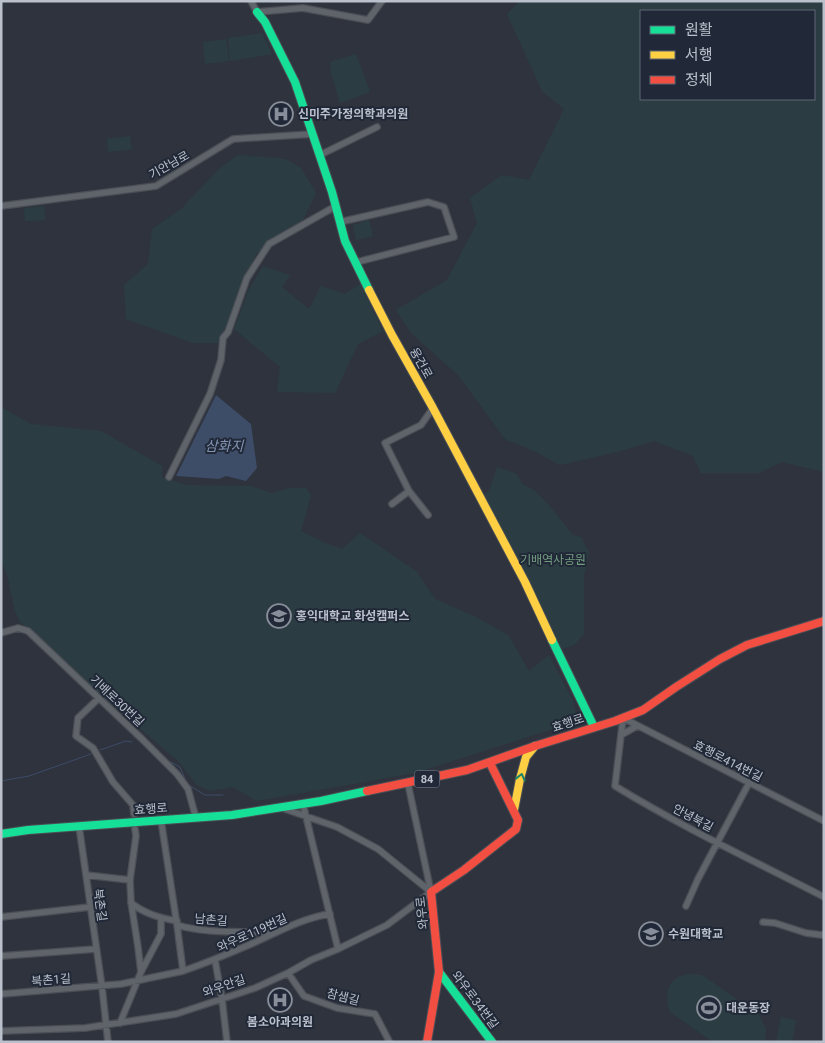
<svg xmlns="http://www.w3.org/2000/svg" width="825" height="1043" font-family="Roboto,'Noto Sans KR',sans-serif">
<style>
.green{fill:#2b3d43;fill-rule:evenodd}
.water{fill:#3d4c67}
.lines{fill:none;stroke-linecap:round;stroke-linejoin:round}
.stream{stroke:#3d4c67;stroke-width:1}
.street-casing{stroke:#4b4e55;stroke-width:8}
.fast-casing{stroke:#4b4e55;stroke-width:10}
.slow-casing{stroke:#4b4e55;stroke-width:10}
.jam-casing{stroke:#4b4e55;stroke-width:10}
.street{stroke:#5f636a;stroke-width:5.5}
.fast{stroke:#16e098;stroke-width:8}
.slow{stroke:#ffcf43;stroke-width:8}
.jam{stroke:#f24e42;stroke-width:8}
.oneway{stroke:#1c8468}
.labels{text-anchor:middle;stroke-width:4;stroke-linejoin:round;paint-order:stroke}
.shield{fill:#212938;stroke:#8c93a0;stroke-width:1}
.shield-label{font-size:11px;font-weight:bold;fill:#bac0cc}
.poi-label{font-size:12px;font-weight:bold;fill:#bac0cc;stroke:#212938;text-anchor:start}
.street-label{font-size:12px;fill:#bac0cc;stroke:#212938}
.park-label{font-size:12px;fill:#729c7e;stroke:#212938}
.water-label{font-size:14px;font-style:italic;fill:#8394b2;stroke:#212938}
</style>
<rect width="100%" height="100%" fill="#2e333d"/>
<!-- green -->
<path class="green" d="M519 1H824V472L782 462 759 473H701L693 456 654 441 621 451 560 465 532 450 505 439 458 375 412 334 396 310 447 280 477 223 470 198 502 175 529 180 564 109 542 91 507 14ZM641 11H814V99H641Z
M262 33 272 54 230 61 228 38Z
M226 39 229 61 205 64 203 42Z
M356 54 370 92 340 103 331 73 330 62Z
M130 136 132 149 108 152 107 139Z
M238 155 286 159 301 168 316 193 303 220 256 254 219 343H193L126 319 124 285 148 264 152 229 181 209 219 169Z
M44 206 45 220 25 221 24 208Z
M369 220 373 236 356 240 353 225Z
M263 266 290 275 282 287 309 309 321 286 345 294 360 284 383 331 358 344 335 393 277 392 280 367 234 329 249 289Z
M1 407 31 424 101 431 162 466V477L186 485 251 486 271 493 289 488H306L311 495 301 531 323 542 342 549 360 533 417 572 435 599 474 616 508 635 529 671 549 655 573 701 578 721 415 773 257 801 233 787 209 791 196 784 178 761 84 681 20 622 15 611 8 579 1 558Z
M497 467 517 474 522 484 534 490 548 504 573 535 581 537 589 552 584 575V634L574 645 562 649 484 494 489 491Z
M689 974 702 975 758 1014 766 1029 765 1042H713L670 1012C666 1000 665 986 677 978 680 976 685 975 689 974Z
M781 1017 796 1020 792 1042H776Z"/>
<!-- water -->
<path class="water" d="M216 395 251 424 257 468 246 481 226 476 219 479 176 476Z"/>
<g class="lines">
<!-- stream -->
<path class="stream" d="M100 750 126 741 132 742
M171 762 180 767 187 784 205 795H223
M1 781 29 776 91 754"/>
<!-- street casing -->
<g class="street-casing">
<path id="street" d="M251 1 257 12 303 8 368 20 382 1
M320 155 377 127
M1 206 156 186 233 139 313 134
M340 222 428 202 444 207 454 237 357 262
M169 477 210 394 221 360 223 338 228 332 247 278 269 244 336 206
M392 504 409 491
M428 515 409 491 385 443 421 425 433 408
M1 633 18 628 28 631 142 739 177 774 188 789 196 818
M99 698 78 718 76 736 93 748 113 782 133 805 134 814
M621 735 637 726
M408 784 431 892
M303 804 338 949
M282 808 337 827 378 849 431 892
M824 821 623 718 615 786C682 827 754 861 824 897
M79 826 102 987 108 1042
M86 875 130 880
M131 903C145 914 160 918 177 921
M686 906 698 879 749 783
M1 917 90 907
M763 922 775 923 806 933 822 935 824 934
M177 925C208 934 241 931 272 933
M1 956 96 949
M215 960 222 999 227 1042
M183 971C206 963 228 954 251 944 276 933 302 918 330 914
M141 972 161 934V918
M288 973 304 996 337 1008 375 1014 389 1041V1042
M1 994 121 984 183 971 177 925 161 820
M120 1023 141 972 138 947 131 902 130 880 136 836 135 829
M1 1031 85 1028 176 1014 255 988 288 973 311 960 338 949 387 925 431 892"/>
</g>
<!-- fast casing -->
<g class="fast-casing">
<path id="fast" d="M257 12 265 22 295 82 332 192 345 241 369 290
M552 640 594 727
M1 834 28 830 232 815 321 801 367 791
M439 972 492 1042"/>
</g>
<!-- slow casing -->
<g class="slow-casing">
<path id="slow" d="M369 290 392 335 433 408 525 582 552 640
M514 810 520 779 526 757 535 746"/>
</g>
<!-- jam casing -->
<g class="jam-casing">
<path id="jam" d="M367 791 467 770 535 746 615 721 643 710 676 687 720 659 747 645 824 621
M427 1042 439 972 431 892 464 870 516 829 518 820 490 763"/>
</g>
<!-- street -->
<use href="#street" class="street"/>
<!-- fast -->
<use href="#fast" class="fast"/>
<!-- slow -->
<use href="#slow" class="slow"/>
<!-- jam -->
<use href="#jam" class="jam"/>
</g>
<!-- one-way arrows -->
<defs><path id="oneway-chevron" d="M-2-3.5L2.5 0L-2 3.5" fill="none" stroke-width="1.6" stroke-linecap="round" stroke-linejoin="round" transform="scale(1.25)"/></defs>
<use class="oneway" href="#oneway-chevron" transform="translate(521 777) rotate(-76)"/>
<!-- icons -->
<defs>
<g id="hospital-ring" transform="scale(1.25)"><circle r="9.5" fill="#212938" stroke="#898f9a" stroke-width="1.5"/><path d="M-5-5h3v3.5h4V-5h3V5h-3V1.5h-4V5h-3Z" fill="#898f9a"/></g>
<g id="university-ring" transform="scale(1.25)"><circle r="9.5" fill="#212938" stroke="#898f9a" stroke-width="1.5"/><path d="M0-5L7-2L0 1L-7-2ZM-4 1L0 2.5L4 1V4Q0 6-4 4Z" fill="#898f9a"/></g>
<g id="stadium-ring" transform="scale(1.25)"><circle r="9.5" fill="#212938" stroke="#898f9a" stroke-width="1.5"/><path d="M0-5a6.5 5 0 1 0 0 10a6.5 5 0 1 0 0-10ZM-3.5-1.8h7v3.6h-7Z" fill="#898f9a"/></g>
</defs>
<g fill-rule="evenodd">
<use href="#hospital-ring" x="281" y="114"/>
<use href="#university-ring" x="279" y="616"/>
<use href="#university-ring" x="651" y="934"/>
<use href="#hospital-ring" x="280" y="1000"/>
<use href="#stadium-ring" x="709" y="1008"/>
</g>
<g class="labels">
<!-- shield labels -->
<rect class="shield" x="414.5" y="770.5" width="25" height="17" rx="4"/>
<g class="shield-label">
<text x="427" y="783">84</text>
</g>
<!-- poi labels -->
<g class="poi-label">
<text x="298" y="118">신미주가정의학과의원</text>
<text x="296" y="620">홍익대학교 화성캠퍼스</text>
<text x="668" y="938">수원대학교</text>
<text x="726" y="1012">대운동장</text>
<text x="280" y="1026" text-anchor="middle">봄소아과의원</text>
</g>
<!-- street labels -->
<g class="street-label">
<text transform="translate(169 165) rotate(-29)" y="4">기안남로</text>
<text transform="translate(421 363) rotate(61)" y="4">융건로</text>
<text transform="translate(117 701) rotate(43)" y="4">기배로30번길</text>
<text transform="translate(568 723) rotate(-18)" y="4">효행로</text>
<text transform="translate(728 761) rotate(27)" y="4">효행로414번길</text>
<text transform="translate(151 809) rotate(-4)" y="4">효행로</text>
<text transform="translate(693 818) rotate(28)" y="4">안녕북길</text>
<text transform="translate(100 905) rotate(82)" y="4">북촌길</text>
<text transform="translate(422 913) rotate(-96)" y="4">와우로</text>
<text transform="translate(211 920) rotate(4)" y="4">남촌길</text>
<text transform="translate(252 933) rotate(-24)" y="4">와우로119번길</text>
<text transform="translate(51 980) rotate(-4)" y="4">북촌1길</text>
<text transform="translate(224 986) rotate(-19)" y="4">와우안길</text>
<text transform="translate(343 997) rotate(14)" y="4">참샘길</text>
<text transform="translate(475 1000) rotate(53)" y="4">와우로34번길</text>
</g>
<!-- park labels -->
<g class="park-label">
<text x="553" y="564">기배역사공원</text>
</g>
<!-- water labels -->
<g class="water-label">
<text x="224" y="451">삼화지</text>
</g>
</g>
<!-- border -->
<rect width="825" height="1043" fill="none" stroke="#bac0cc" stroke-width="5"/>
<!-- legend -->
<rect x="640" y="10" width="175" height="90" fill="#212938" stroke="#5e6573"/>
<rect x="650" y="26" width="25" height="8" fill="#16e098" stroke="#5e6573"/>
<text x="685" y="35" font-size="15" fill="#bac0cc">원활</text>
<rect x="650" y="51" width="25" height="8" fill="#ffcf43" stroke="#5e6573"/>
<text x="685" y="60" font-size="15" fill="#bac0cc">서행</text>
<rect x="650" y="76" width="25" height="8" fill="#f24e42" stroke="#5e6573"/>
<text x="685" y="85" font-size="15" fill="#bac0cc">정체</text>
</svg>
